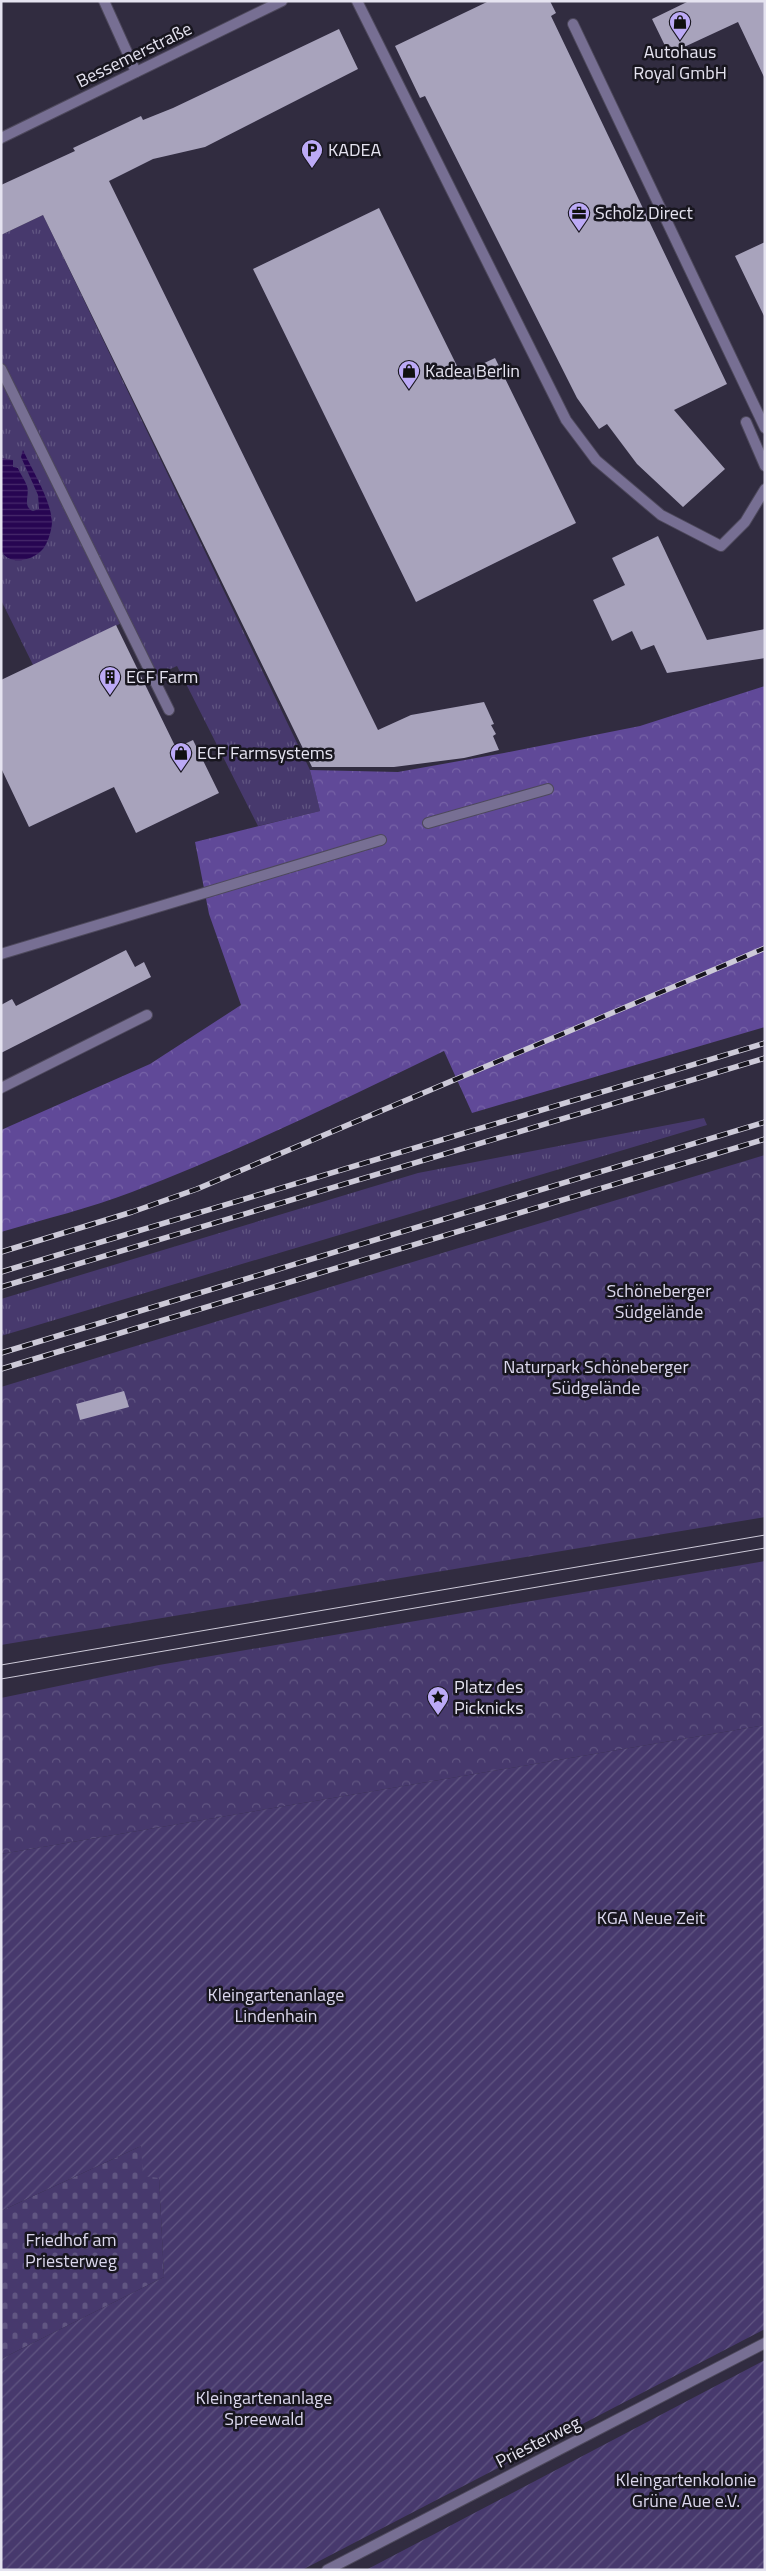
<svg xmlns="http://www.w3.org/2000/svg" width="766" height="2571" font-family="'Titillium Web',sans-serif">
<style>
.grass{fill:url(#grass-tufts)}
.forest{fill:url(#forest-crowns)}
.cemetery{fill:url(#cemetery-stones)}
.park{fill:url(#park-crowns)}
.garden{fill:url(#garden-furrows)}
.water{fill:url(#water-rules)}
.building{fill:#a8a3bc}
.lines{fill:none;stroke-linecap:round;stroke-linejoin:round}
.service-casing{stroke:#4e495c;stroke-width:12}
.minor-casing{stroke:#4e495c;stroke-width:12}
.service{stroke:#776f93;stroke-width:10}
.minor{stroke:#776f93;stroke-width:10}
.tram{stroke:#cdcad8;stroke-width:1}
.rail-casing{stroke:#cdcad8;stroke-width:5.5}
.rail{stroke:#18161f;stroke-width:4;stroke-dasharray:11;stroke-linecap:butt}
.labels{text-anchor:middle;stroke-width:5;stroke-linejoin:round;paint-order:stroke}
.poi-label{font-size:18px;fill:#e5e3f0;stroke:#18161f;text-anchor:start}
.street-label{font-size:18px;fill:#e5e3f0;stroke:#18161f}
.park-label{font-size:18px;fill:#dbd7ed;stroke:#18161f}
</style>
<defs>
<pattern id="grass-tufts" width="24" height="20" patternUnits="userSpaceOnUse" patternTransform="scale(1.25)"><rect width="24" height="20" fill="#47396d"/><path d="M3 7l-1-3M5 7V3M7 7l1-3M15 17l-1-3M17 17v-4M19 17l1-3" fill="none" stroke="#615682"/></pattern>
<pattern id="forest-crowns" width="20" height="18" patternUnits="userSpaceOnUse" patternTransform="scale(1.25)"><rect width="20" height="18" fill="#604998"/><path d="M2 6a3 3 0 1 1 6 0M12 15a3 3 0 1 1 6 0" fill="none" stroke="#7763a7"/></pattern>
<pattern id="cemetery-stones" width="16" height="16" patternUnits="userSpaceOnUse" patternTransform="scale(1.25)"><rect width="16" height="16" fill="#47396d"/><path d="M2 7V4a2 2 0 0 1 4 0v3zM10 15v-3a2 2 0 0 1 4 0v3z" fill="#615682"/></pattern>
<pattern id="park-crowns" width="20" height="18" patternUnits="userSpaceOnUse" patternTransform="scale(1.25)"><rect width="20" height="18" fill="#47396d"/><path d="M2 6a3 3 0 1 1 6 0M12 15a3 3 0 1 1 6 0" fill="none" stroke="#615682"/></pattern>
<pattern id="garden-furrows" width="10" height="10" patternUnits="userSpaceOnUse" patternTransform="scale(1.25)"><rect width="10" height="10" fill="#47396d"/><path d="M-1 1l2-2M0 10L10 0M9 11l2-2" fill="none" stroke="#615682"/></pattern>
<pattern id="water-rules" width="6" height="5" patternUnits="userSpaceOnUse" patternTransform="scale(1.25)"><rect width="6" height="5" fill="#270552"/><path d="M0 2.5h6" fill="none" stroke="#46296b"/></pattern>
</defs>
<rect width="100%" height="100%" fill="#312c40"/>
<!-- grass -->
<path class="grass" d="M43 215 310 770 320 811 258 826 177 666 157 675 130 619 51 657 35 669 1 600V235Z
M704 1118 707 1125 1 1336V1299L418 1173Z"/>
<!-- forest -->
<path class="forest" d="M765 686V1027L472 1113 444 1051C341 1101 239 1151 132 1192 90 1208 45 1219 1 1232V1130L150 1064 241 1005 209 914 195 842 320 811 310 770 398 772 504 753 640 726Z"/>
<!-- cemetery -->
<path class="cemetery" d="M141 2146 159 2177 164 2277 1 2359V2211Z"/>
<!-- park -->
<path class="park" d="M765 1155V1517L1 1645V1387Z
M765 1561V1725L1 1854V1698L159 1665Z"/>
<!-- garden -->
<path class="garden" d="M765 1725V2329L302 2570H1V2359L164 2277 159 2178 143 2176 141 2146 1 2211V1854Z
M765 2360V2570H366Z"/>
<!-- water -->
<path class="water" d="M23 450C32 470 51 500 52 522 52 530 47 546 41 551 31 561 8 566 1 550V458L13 460V467L18 468C20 474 25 480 27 486 30 495 22 507 33 511L39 509 38 495 21 457Z"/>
<!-- building -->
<path class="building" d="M489 1H550L556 13 551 16 727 384 674 410 725 469 683 507 637 464 607 424 599 429 577 398 425 96 420 98 395 46Z
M689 1H765V79L738 22 669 54 652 19Z
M339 29 358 69 205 147 153 159 109 181 378 730 411 715 484 702 494 724 491 725 496 734 493 736 499 750 464 758 394 767H312L43 215 1 235V185L75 151 73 148 141 116 143 120 173 108Z
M379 208 461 374 495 358 576 523 416 602 253 269Z
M765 242V318L735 256Z
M658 536 707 640 765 629V658L667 673 654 645 641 650 632 631 612 641 593 600 625 585 612 558Z
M116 625 176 748 193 740 219 793 136 833 114 787 29 827 1 768V680Z
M126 950 135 967 144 962 151 977 1 1053V1005L12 999 16 1006Z
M124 1391 129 1407 80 1420 76 1404Z"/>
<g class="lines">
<!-- service casing -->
<g class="service-casing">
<path id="service" d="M104 1 136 72
M357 1 566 420 596 460 661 515 721 546 745 522 765 489
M573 24 765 428
M1 369 169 710
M746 422 765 466
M428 823 548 789
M1 954 381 840
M1 1088 147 1015"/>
</g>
<!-- minor casing -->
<g class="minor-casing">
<path id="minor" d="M1 138 282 1
M327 2570 765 2343"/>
</g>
<!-- service -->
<use href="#service" class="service"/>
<!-- minor -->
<use href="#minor" class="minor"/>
<!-- tram -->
<path class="tram" d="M1 1665 765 1535
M1 1679 765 1548"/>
<!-- rail casing -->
<g class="rail-casing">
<path id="rail" d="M1 1252 132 1212 197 1189 765 948
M1 1272 765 1043
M1 1287 765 1058
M1 1353 765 1122
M1 1369 765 1139"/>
</g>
<!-- rail -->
<use href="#rail" class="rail"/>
</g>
<!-- icons -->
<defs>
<g id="shop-pin" transform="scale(1.125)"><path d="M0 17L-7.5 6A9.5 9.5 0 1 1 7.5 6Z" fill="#bcaaf6" stroke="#18161f"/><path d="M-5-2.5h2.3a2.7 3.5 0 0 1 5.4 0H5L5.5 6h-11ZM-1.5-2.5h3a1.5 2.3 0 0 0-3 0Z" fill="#111"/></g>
<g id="parking-pin" transform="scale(1.125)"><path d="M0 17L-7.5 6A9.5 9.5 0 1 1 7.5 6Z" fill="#bcaaf6" stroke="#18161f"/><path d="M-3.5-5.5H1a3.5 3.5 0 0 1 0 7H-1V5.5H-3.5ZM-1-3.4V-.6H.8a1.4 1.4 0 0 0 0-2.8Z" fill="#111"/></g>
<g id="office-pin" transform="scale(1.125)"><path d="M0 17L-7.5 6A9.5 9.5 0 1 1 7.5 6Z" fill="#bcaaf6" stroke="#18161f"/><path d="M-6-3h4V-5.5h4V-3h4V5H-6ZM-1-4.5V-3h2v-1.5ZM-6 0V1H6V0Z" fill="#111"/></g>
<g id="building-pin" transform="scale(1.125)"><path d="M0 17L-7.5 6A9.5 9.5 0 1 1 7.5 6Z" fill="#bcaaf6" stroke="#18161f"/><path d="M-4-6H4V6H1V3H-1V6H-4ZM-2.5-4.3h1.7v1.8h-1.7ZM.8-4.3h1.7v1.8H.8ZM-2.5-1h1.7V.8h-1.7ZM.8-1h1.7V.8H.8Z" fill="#111"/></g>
<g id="sight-pin" transform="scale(1.125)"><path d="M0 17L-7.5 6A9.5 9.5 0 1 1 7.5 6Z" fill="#bcaaf6" stroke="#18161f"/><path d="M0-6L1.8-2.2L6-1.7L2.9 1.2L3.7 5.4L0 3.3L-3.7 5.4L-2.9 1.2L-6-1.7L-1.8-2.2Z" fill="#111"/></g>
</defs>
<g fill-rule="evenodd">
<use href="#shop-pin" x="680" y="22"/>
<use href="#parking-pin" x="312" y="150"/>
<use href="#office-pin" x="579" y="213"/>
<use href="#shop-pin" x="409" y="371"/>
<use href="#building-pin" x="110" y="677"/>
<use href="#shop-pin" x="181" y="753"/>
<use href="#sight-pin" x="438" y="1697"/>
</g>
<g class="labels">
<!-- poi labels -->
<g class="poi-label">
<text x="680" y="58" text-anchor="middle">Autohaus<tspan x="680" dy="21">Royal GmbH</tspan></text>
<text x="328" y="156">KADEA</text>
<text x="595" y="219">Scholz Direct</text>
<text x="425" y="377">Kadea Berlin</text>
<text x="126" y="683">ECF Farm</text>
<text x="197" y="759">ECF Farmsystems</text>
<text x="454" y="1693">Platz des<tspan x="454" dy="21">Picknicks</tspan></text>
</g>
<!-- street labels -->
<g class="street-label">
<text transform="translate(134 55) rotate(-26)" y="6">Bessemerstraße</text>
<text transform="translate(538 2442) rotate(-27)" y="6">Priesterweg</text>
</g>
<!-- park labels -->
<g class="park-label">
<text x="659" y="1297">Schöneberger<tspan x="659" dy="21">Südgelände</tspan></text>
<text x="596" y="1373">Naturpark Schöneberger<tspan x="596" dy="21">Südgelände</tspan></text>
<text x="651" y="1924">KGA Neue Zeit</text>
<text x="276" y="2001">Kleingartenanlage<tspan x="276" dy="21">Lindenhain</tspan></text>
<text x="71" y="2246">Friedhof am<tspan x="71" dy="21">Priesterweg</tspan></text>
<text x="264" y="2404">Kleingartenanlage<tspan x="264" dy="21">Spreewald</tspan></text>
<text x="686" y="2486">Kleingartenkolonie<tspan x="686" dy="21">Grüne Aue e.V.</tspan></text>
</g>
</g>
<!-- border -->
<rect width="766" height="2571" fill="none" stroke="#e5e3f0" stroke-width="5"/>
</svg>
